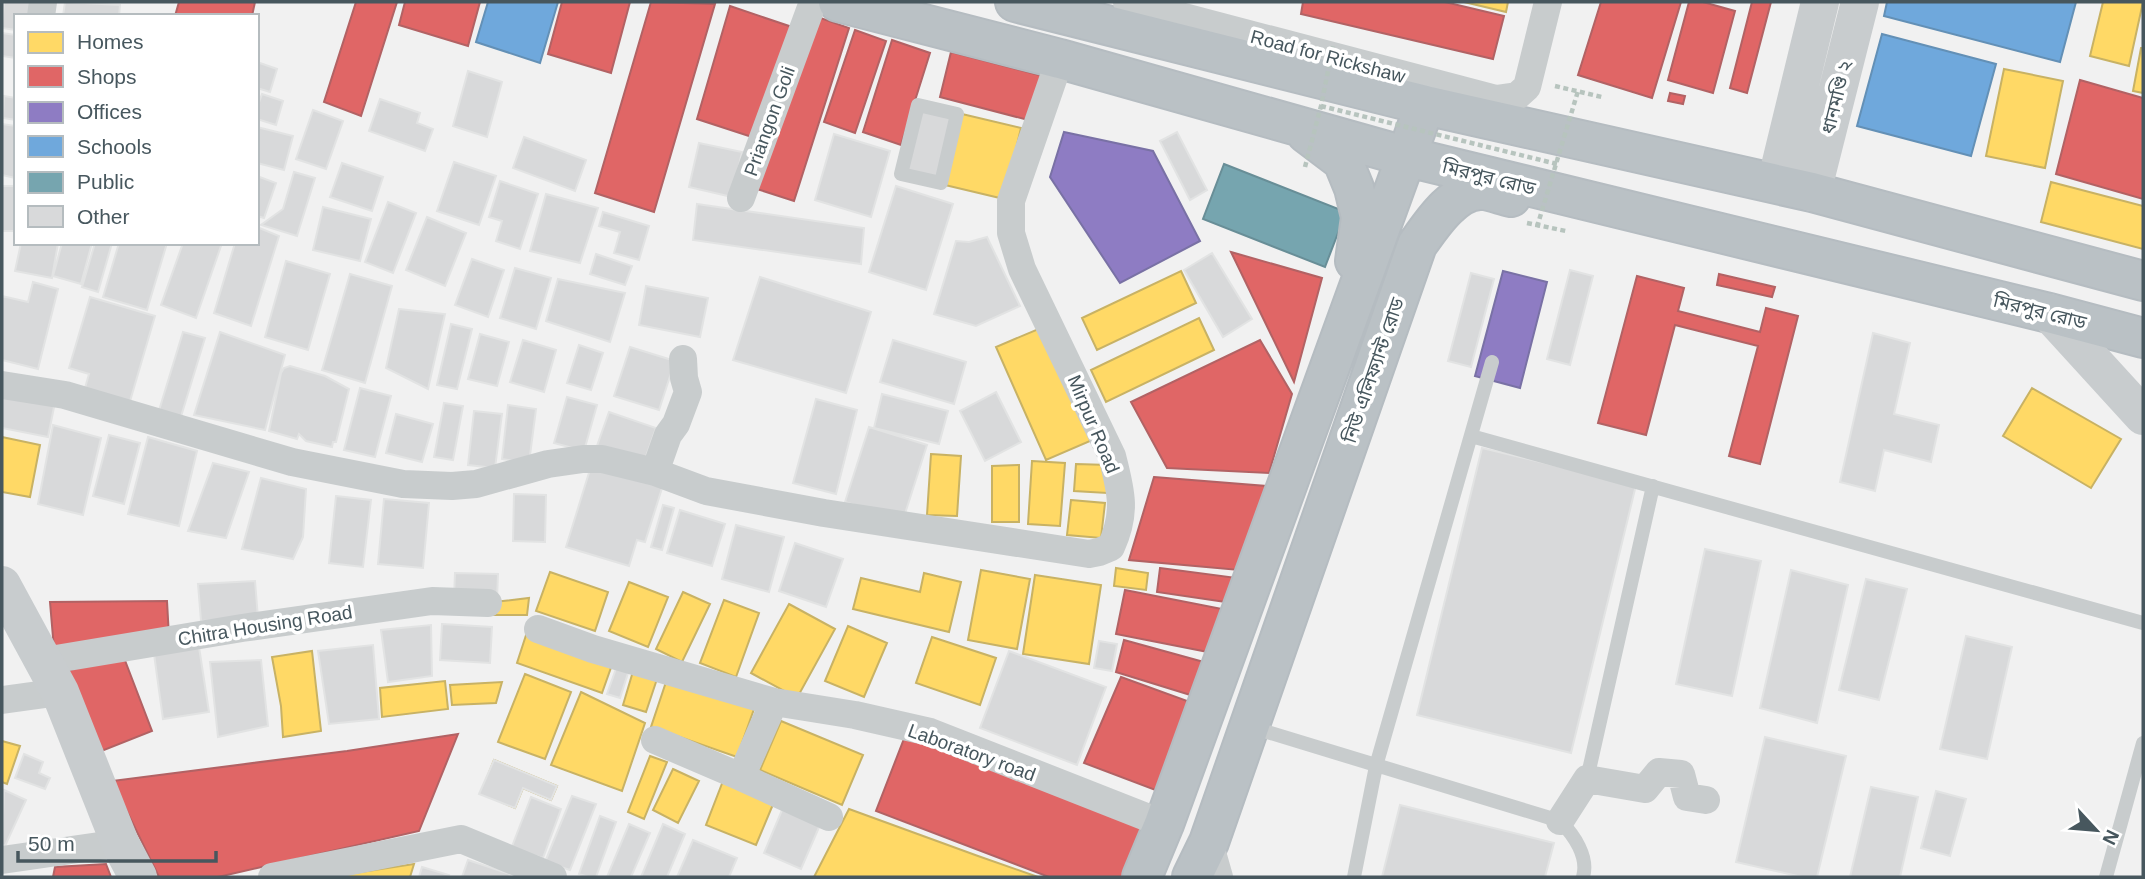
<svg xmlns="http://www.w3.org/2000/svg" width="2145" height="879" font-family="Arial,'Noto Sans Bengali',sans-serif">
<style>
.homes{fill:#ffd966;stroke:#c8b264;stroke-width:2}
.shops{fill:#e06666;stroke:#b26264;stroke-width:2}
.offices{fill:#8e7cc3;stroke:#7971a5;stroke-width:2}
.schools{fill:#6fa8dc;stroke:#6390b6;stroke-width:2}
.public{fill:#76a5af;stroke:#688e97;stroke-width:2}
.building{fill:#d8d9da;stroke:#e2e3e3;stroke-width:2}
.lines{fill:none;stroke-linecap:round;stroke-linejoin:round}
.highway-casing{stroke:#b5bcc1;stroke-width:42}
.path{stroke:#b7c4be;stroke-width:4.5;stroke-dasharray:5 3.5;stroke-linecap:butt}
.lane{stroke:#c8cccd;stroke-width:14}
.street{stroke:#c8cccd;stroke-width:28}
.secondary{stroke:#c8ccce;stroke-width:38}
.highway{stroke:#bac1c5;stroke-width:38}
.path-bridge{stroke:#b7c4be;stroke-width:4.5;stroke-dasharray:5 3.5;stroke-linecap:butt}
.labels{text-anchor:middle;stroke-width:7;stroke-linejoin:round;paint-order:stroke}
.street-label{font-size:19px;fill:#47575e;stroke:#fff}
</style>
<rect width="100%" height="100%" fill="#f1f1f1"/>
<!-- homes -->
<path class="homes" d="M1464 2H1508L1506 12Z
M2103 2H2143L2129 66 2090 56Z
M2141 48H2143V93L2133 91Z
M2004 69 2063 81 2045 168 1986 156Z
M962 114 1021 128 1004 199 945 185Z
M2051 182 2143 206V249L2041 222Z
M1181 271 1196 303 1097 350 1082 318Z
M1199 318 1214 350 1106 402 1091 370Z
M1048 325 1097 438 1046 460 996 347Z
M2032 388 2121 439 2091 488 2003 436Z
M2 437 40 445 30 497 2 492Z
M931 454 961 456 957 516 927 515Z
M1032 461 1065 463 1060 526 1028 524Z
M1076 464 1108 465 1107 493 1074 491Z
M1019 465V522H992V466Z
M1071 500 1105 503 1101 538 1067 535Z
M1116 568 1148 573 1146 590 1114 586Z
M981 570 1030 579 1017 649 968 640Z
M550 572 608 592 595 631 536 611Z
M924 573 961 582 949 632 853 609 861 578 920 592Z
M1035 575 1101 585 1089 664 1023 654Z
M629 582 668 597 648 647 609 631Z
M683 592 710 604 682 662 656 649Z
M529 598 527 615H494V602Z
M724 600 759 613 736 677 700 663Z
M789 604 835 629 797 698 751 673Z
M848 626 887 643 864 697 825 681Z
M528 629 614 659 602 693 517 663Z
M932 637 996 658 980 705 916 683Z
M312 651 321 731 283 737 281 706 272 657Z
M634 668 658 676 646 712 623 705Z
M525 674 571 692 545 759 498 742Z
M667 679 754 709 737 757 651 727Z
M445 681 448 709 382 717 380 688Z
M502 682 496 703 452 705 450 685Z
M581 692 645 723 622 791 551 765Z
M781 721 863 755 842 805 760 770Z
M2 741 20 746 7 784 2 782Z
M650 756 667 762 644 819 628 812Z
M494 760 557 786 551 800 523 788 515 808 481 793Z
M673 769 699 781 678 823 653 810Z
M723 781 774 802 756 845 706 825Z
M849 809 978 856 1038 877H814Z
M414 864 410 877H328Z"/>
<!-- shops -->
<path class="shops" d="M179 2H255L252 16H175Z
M356 2H397L361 116 324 102Z
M405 2H480L468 46 399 25Z
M562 2H630L611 73 548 54Z
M651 2 715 4 654 212 595 193Z
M1303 2H1445L1504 16 1493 59 1301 14Z
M1601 2H1681L1652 98 1578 75Z
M1689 2H1703L1735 11 1713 93 1668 80Z
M1752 2H1771L1747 93 1730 88Z
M730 6 792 27 758 139 697 119Z
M812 15 849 28 794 201 757 189Z
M855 30 886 41 855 133 824 122Z
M892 40 930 53 901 145 863 132Z
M951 52 1043 76 1032 121 940 97Z
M2080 80 2143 98V199L2056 174Z
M1670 93 1685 96 1683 104 1668 101Z
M1231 252 1322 278 1294 382Z
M1719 274 1775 287 1772 297 1717 285Z
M1637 276 1684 288 1678 311 1760 332 1766 308 1798 316 1760 464 1729 456 1758 346 1675 325 1646 435 1598 423Z
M1260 340 1292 394 1269 473 1167 468 1131 402Z
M1154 477 1266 486 1239 570 1129 560Z
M1160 568 1237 578 1233 603 1157 592Z
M1125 590 1222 609 1213 653 1116 634Z
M167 601 169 637 54 649 50 602Z
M1124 640 1211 664 1200 698 1116 672Z
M121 650 152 731 99 752 68 671Z
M1121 677 1201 706 1166 794 1084 763Z
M907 731 1148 822 1127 877H1049L876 811Z
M458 734 419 831 218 877H159L112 781 347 751Z
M106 864 111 877H53L55 867Z"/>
<!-- offices -->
<path class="offices" d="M1064 132 1153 151 1200 241 1120 283 1050 177Z
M1503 271 1547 282 1520 388 1475 376Z"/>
<!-- schools -->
<path class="schools" d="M488 2H558L540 63 476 42Z
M1887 2H2076L2060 62 1884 16Z
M1882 34 1996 64 1971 156 1857 126Z"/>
<!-- public -->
<path class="public" d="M1224 164 1346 212 1325 267 1203 219Z"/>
<!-- building -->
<path class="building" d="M4 2H39L37 16H16V30L2 28Z
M65 2 120 5 119 16H63Z
M2 33 16 35V58L2 56Z
M257 62 277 69 270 92 257 88Z
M468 71 502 82 487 137 453 126Z
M262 94 283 101 276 125 257 119V108Z
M4 96 16 98V120L3 118Z
M380 99 420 113 417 123 433 129 425 151 369 131Z
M918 105 957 114 941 183 901 174Z
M313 110 343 121 326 169 296 159Z
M2 124 16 126 15 178 2 175Z
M257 127 293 136 284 170 257 163Z
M1177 132 1207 190 1190 200 1160 141Z
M834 134 890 151 871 217 815 200Z
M524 137 586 160 575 191 513 168Z
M699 143 742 152 732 197 689 187Z
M454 162 496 176 479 225 437 211Z
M342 163 383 177 372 211 330 197Z
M294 172 315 178 297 236 261 225 283 209Z
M257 176 276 183 264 218 257 216Z
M500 181 538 194 520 249 496 241 502 221 489 217Z
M2 186H16L15 231H2Z
M896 186 953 204 926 290 869 272Z
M546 194 598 208 580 263 530 251Z
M388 202 416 213 393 273 365 262Z
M697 204 864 228 861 264 693 240Z
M323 207 371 219 360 261 313 250Z
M603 212 649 226 639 260 614 253 620 232 599 226Z
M427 217 466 233 445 286 406 270Z
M257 227 279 236 251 326 214 313 235 243H257Z
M987 237 1020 306 976 326 934 314 956 241 969 242Z
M21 243H58L52 278 15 271Z
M62 243H92L81 284 53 276Z
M95 243H112L98 292 82 287Z
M119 243H167L147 310 103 297Z
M183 243H222L196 318 161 305Z
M1212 253 1252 319 1223 337 1184 270Z
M596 254 632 266 625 285 590 274Z
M472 259 504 270 488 317 455 305Z
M286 261 330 274 308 350 265 337Z
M515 268 551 278 536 329 500 318Z
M1570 270 1593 276 1570 365 1547 359Z
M1471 273 1494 279 1471 367 1448 361Z
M350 274 392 286 365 383 322 370Z
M760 277 871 312 846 393 733 360Z
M558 279 625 293 610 342 546 321Z
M33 282 58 289 38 369 2 360V296L28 302Z
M646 286 708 298 700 337 639 325Z
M90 297 155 316 128 408 83 395 89 374 69 368Z
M399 309 445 314 428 389 386 368Z
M451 324 472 329 457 389 437 385Z
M183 332 205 338 179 423 157 417Z
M220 332 285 355 265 430 194 415Z
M1873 333 1910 343 1894 414 1939 425 1931 462 1884 450 1875 491 1840 482Z
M480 334 509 342 497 386 468 379Z
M523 340 556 350 544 392 510 382Z
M893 340 966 362 954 404 880 382Z
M579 345 603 353 591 390 567 383Z
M630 347 675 361 659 410 614 396Z
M290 366 325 376 349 389 336 442H333L332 447 306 441 299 434 297 439 269 431 281 373 284 368Z
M360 388 391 396 375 457 344 450Z
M2 391 55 402 48 437 2 428Z
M996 392 1021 442 985 461 960 411Z
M882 394 948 411 939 444 874 428Z
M567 397 597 405 584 451 554 443Z
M816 399 857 410 836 494 793 483Z
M444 403 463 406 453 460 434 457Z
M508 405 536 409 529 463 502 459Z
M474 411 502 414 495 468 468 465Z
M609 412 656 428 644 462 597 446Z
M396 414 433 424 422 462 386 453Z
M53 425 101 438 83 515 38 504Z
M869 427 927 445 903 520 845 502Z
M109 435 140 443 124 504 93 496Z
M148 437 197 451 179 526 128 514Z
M1482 448 1636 485 1571 753 1417 715Z
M213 463 249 472 226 538 188 531Z
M592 463 663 485 645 542 637 540 629 566 566 547Z
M261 478 306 489 303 537 293 559 242 549Z
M514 494 546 495 545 542 513 541Z
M336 496 371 500 363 567 329 563Z
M384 499 429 503 423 568 378 564Z
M663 505 674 508 662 550 651 547Z
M680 510 725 524 712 566 667 553Z
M736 525 784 537 769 592 722 579Z
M795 543 843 559 826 607 779 591Z
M1705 549 1761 561 1732 696 1676 684Z
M1791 570 1848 585 1817 723 1760 708Z
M455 573 498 574 497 599 454 598Z
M1866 579 1907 589 1879 700 1839 690Z
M255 581 258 618 201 621 198 584Z
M442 624 492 627 490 663 440 660Z
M431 625 432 676 388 682 381 630Z
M1966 636 2012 647 1987 759 1940 749Z
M1099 641 1117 644 1112 671 1094 668Z
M373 645 379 719 329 724 318 651Z
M199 647 209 712 163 719 154 654Z
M1009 651 1106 687 1077 765 980 728Z
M261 660 268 726 218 737 210 662Z
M618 663 630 667 620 698 607 694Z
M1765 737 1846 756 1817 877H1802L1736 862Z
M24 754 43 762 39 773 50 778 45 789 15 778Z
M494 760 557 786 551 800 523 788 515 808 479 794Z
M1871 787 1918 797 1900 877H1850Z
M4 790 26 800 5 846 2 845Z
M1936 791 1966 799 1950 856 1921 848Z
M572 796 596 804 570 870 545 862Z
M531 797 561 809 543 858 511 849Z
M1400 805 1554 843 1545 877H1382Z
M782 810 820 825 801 869 764 853Z
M600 816 616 822 596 877H588L579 874Z
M600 816 616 822 596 877H588L579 874Z
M600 816 616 822 596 877H588L579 874Z
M629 824 650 833 631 877H607Z
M663 824 685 834 667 877H641Z
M693 840 737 858 729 877H677Z
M468 860 510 874 509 877H462Z
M422 867 449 875 448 877H419Z"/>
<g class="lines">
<!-- highway casing -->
<g class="highway-casing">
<path id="highway" d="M838 2 1060 59 1408 157 2049 313 2143 338
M1015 2 1425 105 1812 192 2143 281
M1306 133 1343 161 1354 188 1361 217 1355 261
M1142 877 1164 824 1425 105
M1192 877 1209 842 1417 245C1431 225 1455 188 1483 190 1492 191 1502 195 1511 197"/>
</g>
<!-- path -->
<path class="path" d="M1555 86 1602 97
M1527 223 1566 231"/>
<!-- lane -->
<path class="lane" d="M918 105 957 114 941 183 901 174Z
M1471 436 2143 623
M1251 727 1560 821C1574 835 1589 857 1583 877
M1587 779 1653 486
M1354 877 1376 766 1492 362
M2106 877 2143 743"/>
<!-- street -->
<path class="street" d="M1127 2 1496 99 1517 96 1527 87 1548 2
M41 16 43 2
M741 198 813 2
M683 359 684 378 688 392 676 424 668 435 655 472 706 491 824 513 1089 554 1099 552 1111 547C1127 512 1121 491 1112 456L1022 269 1011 233V201L1060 59
M2 385 65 395 292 462 403 484 452 486 476 484 548 464 583 459H602L655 472
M538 629 593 649 774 702 855 715 930 732 1164 824
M44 661 242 628 432 601 488 603
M2 700 60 692
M774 702 741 777 829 817
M655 740 741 777
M1560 821 1587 779 1645 789 1659 772 1681 774 1687 797 1706 800
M1209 842 1219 877
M2 860 120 843
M272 877 461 839 553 877"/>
<!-- secondary -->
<path class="secondary" d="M1776 183 1820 2
M1812 192 1860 2
M2049 313 2143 416
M2 585 60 692 120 843 138 877"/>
<!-- highway -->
<use href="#highway" class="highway"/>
<!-- path-bridge -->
<path class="path-bridge" d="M1321 106 1557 164
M1305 167 1321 106 1333 46
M1537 227 1578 91"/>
</g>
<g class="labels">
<!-- street labels -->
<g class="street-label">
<text transform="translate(1328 56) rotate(15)" y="7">Road for Rickshaw</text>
<text transform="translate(1836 97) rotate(-76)" y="7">ধানমণ্ডি ২</text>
<text transform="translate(769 121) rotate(-70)" y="7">Priangon Goli</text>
<text transform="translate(1489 177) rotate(14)" y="7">মিরপুর রোড</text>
<text transform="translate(2040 311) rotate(14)" y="7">মিরপুর রোড</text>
<text transform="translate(1373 370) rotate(-71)" y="7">নিউ এলিফ্যান্ট রোড</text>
<text transform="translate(1094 424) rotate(67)" y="7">Mirpur Road</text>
<text transform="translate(265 625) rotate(-9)" y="7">Chitra Housing Road</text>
<text transform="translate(972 752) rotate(20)" y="7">Laboratory road</text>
</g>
</g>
<!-- border -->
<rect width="2145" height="879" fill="none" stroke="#47575e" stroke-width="7"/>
<!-- legend -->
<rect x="14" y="14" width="245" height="231" fill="#ffffff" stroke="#b5bcbf" stroke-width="2"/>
<rect x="28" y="32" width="35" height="21" fill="#ffd966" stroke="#b5bcbf" stroke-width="2"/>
<text x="77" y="49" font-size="21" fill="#47575e">Homes</text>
<rect x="28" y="66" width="35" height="21" fill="#e06666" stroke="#b5bcbf" stroke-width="2"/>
<text x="77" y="84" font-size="21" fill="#47575e">Shops</text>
<rect x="28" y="102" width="35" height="21" fill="#8e7cc3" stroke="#b5bcbf" stroke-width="2"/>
<text x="77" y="119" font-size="21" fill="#47575e">Offices</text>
<rect x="28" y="136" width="35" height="21" fill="#6fa8dc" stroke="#b5bcbf" stroke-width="2"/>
<text x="77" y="154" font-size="21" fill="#47575e">Schools</text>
<rect x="28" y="172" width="35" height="21" fill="#76a5af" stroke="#b5bcbf" stroke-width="2"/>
<text x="77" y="189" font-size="21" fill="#47575e">Public</text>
<rect x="28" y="206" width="35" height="21" fill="#d8d9da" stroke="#b5bcbf" stroke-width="2"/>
<text x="77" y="224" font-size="21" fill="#47575e">Other</text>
<!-- north arrow -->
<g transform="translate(2096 830) rotate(116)" stroke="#ffffff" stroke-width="5" paint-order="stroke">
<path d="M0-5L12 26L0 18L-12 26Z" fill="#47575e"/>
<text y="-10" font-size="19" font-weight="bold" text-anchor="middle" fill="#47575e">N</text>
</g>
<!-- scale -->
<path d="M18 851v10h198v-10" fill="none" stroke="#47575e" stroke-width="3.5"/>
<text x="28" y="851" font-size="21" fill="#47575e" stroke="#ffffff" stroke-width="5" paint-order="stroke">50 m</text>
</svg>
